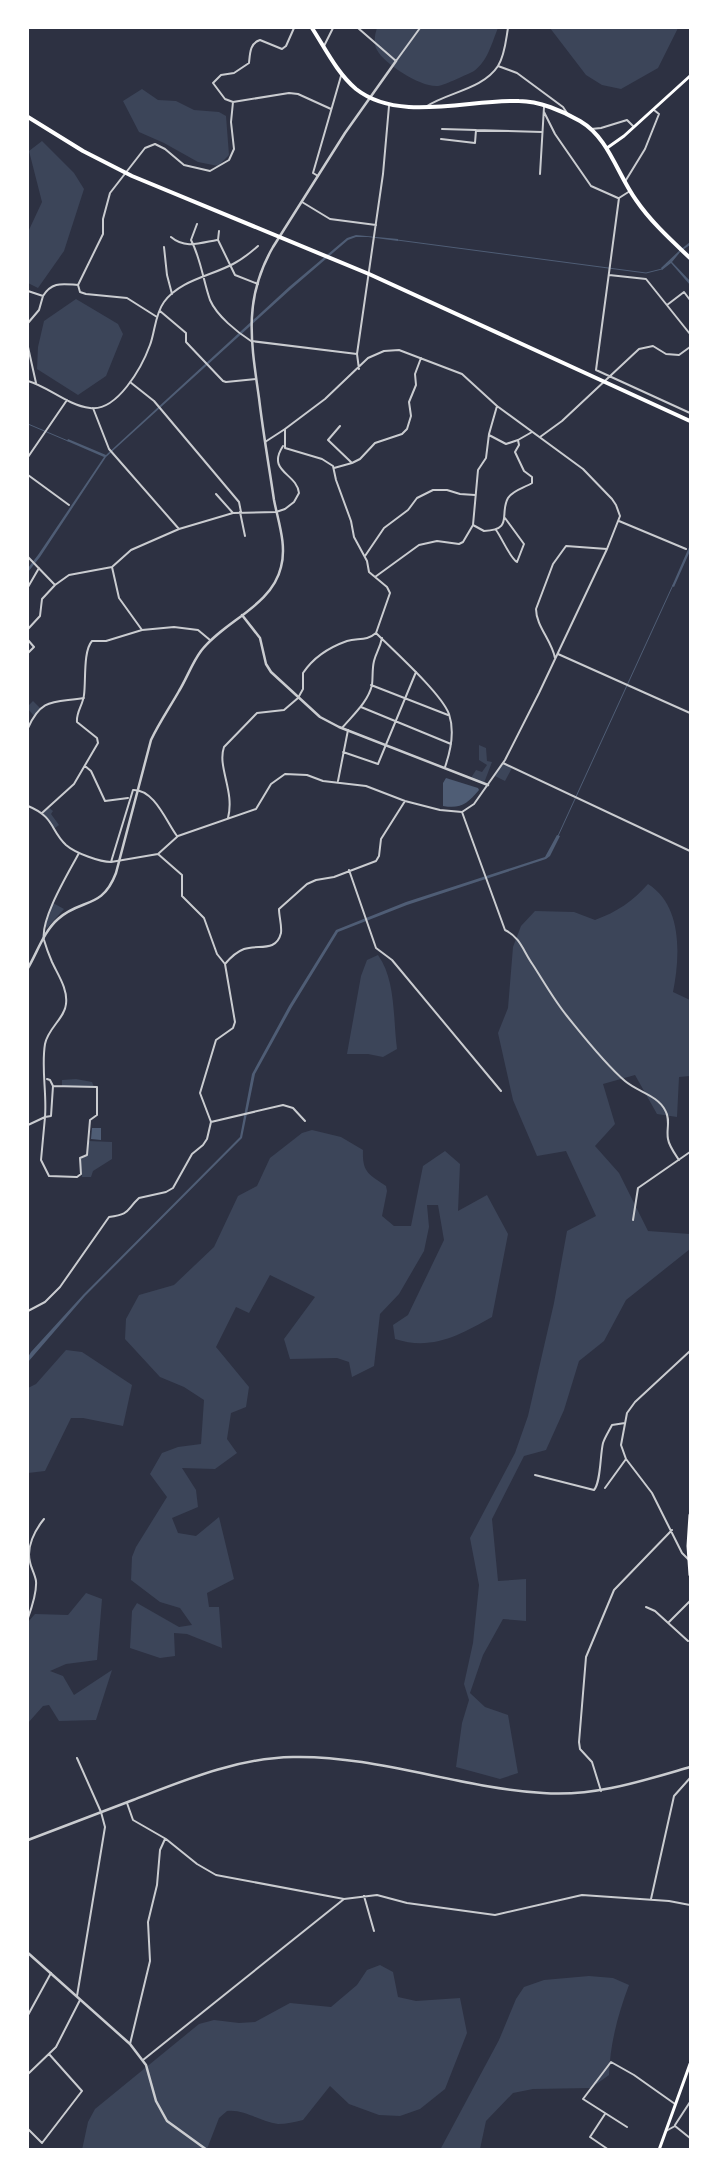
<svg xmlns="http://www.w3.org/2000/svg" width="718" height="2177" font-family="Jost,sans-serif">
<style>
.green{fill:#3c4559}
.water{fill:#4f5d75}
.lines{fill:none;stroke-linecap:round;stroke-linejoin:round}
.stream{stroke:#4f5d75;stroke-width:1}
.minor{stroke:#caccd0;stroke-width:2}
.tertiary{stroke:#caccd0;stroke-width:2.5}
.secondary{stroke:#fff;stroke-width:3}
.primary{stroke:#fff;stroke-width:3}
.trunk{stroke:#fff;stroke-width:4}
</style>
<rect width="100%" height="100%" fill="#2d3142"/>
<!-- green -->
<path class="green" d="M377 28H498C492 42 488 61 474 71 468 74 445 85 438 86 422 88 384 64 377 50 373 43 375 34 377 28Z
M550 28H678L658 68 621 89 602 85 586 75Z
M142 89 158 100 176 101 194 110 219 112 226 116 229 155 218 166 198 162 164 143 139 132 123 101Z
M42 141 74 173 84 189 64 251 38 288 28 283V232L42 202 29 151Z
M76 299 118 324 123 334 106 376 78 395 37 369 38 347 44 321Z
M33 701 41 709 34 716 28 709V706Z
M479 745 486 748 487 761 492 762 484 783 471 778 476 770 482 772 487 765 479 760Z
M503 763 512 768 505 781 495 776Z
M48 807 53 811 51 814 59 825 55 828 41 814Z
M648 884C683 906 680 957 673 992L690 1000V1076L679 1077 677 1117 657 1114 635 1075 603 1084 615 1124 595 1146 619 1173 648 1231 690 1234V1249L626 1300 604 1341 579 1361 564 1410 546 1450 524 1456 492 1519 498 1581 526 1579V1621L503 1619 483 1655 470 1693 485 1707 508 1715 518 1773 500 1779 456 1767 462 1723 469 1700 464 1684 473 1643 479 1585 470 1538 515 1453 528 1416 554 1303 567 1231 596 1216 566 1151 537 1156 513 1100 498 1033 508 1008 513 947 521 926 535 911 574 912 595 920C617 912 633 901 648 884Z
M53 903 64 909 47 928 45 925Z
M378 955C396 980 393 1019 397 1049L383 1057 368 1054H347L361 976 367 960Z
M76 1079 92 1082 94 1087 62 1086V1080Z
M312 1130 341 1137 363 1150C362 1173 369 1174 386 1186L387 1191 382 1216 394 1226H411L423 1166 445 1151 460 1164 458 1211 487 1195 508 1234 492 1317C460 1335 432 1351 395 1339L393 1325 408 1315 444 1240 438 1205H427L429 1227 424 1251 399 1294 380 1314 374 1366 352 1377 349 1362 337 1358 290 1359 284 1339 315 1297 270 1275 249 1313 236 1307 216 1347 249 1387 246 1407 231 1413 227 1439 237 1453 215 1469 182 1468 196 1490 198 1507 172 1518 178 1533 196 1536 219 1517 234 1579 207 1593 209 1607H219L222 1648 187 1634 174 1633 175 1656 160 1658 130 1648 132 1611 137 1603 179 1627 192 1625 180 1608 160 1602 131 1580 132 1557 136 1547 167 1497 150 1474 162 1453 178 1447 201 1444 204 1400 184 1387 160 1377 125 1339 126 1319 139 1295 174 1285 214 1247 238 1196 257 1186 270 1158 302 1133Z
M88 1141 112 1142V1159L93 1171 91 1177H82L80 1158 87 1155Z
M66 1350 82 1352 132 1385 123 1426 83 1418H71L45 1471 28 1473V1388L36 1384Z
M86 1593 102 1599 97 1660 66 1664 50 1671 63 1676 74 1695 112 1670 96 1720 59 1721 49 1705 43 1706 28 1723V1622L35 1614 68 1615Z
M380 1965 393 1972 398 1997 416 2001 460 1998 467 2033 445 2089 420 2109 400 2116 379 2115 349 2104 330 2086 303 2120C295 2122 286 2124 278 2124 260 2122 245 2109 227 2111L219 2118 207 2149 82 2150 88 2122 95 2109 199 2024 214 2020 239 2023 255 2022 290 2003 331 2007 357 1985 367 1970Z
M589 1976 613 1978 629 1985C618 2014 610 2044 609 2075L591 2088 533 2089 513 2093 486 2121 480 2149 440 2150 499 2040 516 1999 524 1987 544 1980Z"/>
<!-- water -->
<path class="water" d="M356 235 398 239V241L368 237H356L348 240 291 289 106 457 40 557 28 572V568L38 555 104 457 67 441 68 439 106 455 289 287 347 238Z
M690 242V245L681 251 672 262 690 281V285L671 263 662 270 661 268 680 250Z
M690 545V551L674 587 672 586Z
M446 778 478 788 479 790C467 804 461 809 443 806V783Z
M557 835 560 836 550 856 546 859 407 905 338 932 292 1007 255 1074 242 1138 85 1296 28 1362V1357L31 1352 83 1295 240 1137 252 1074 289 1006 336 930 406 902 545 857Z
M92 1128H101V1140L91 1139Z"/>
<g class="lines">
<!-- stream -->
<path class="stream" d="M397 240 646 273 662 269
M28 424 68 441
M558 836 673 585"/>
<!-- minor -->
<path class="minor" d="M294 28 286 46 282 49 260 40C250 43 250 53 249 63L234 73 221 75 213 83 225 99 233 102 289 93 298 94 331 109
M358 28 396 61 420 28
M324 46 333 28
M498 66 517 73 563 107 567 113
M427 106C449 92 483 89 498 66 505 55 506 39 508 28
M544 112 555 134 591 186 618 198
M442 129 542 132
M591 129 601 128 627 120 634 127
M441 139 475 143 476 130
M540 174 544 107
M318 176 313 173 341 76
M626 180 645 149 659 114 654 110
M630 191 619 198 596 370 690 413
M302 202 330 219 376 225
M197 224 191 240C201 259 203 280 210 300 217 316 237 332 251 341L357 354
M219 231 218 240 235 275 258 284
M171 237C185 249 200 243 217 240
M164 247 167 275 172 294
M609 275 646 279 690 334
M78 285 80 292 86 294 127 298 157 317
M28 291 43 296C52 281 63 284 78 285L103 234V219L110 193 145 148 155 144 165 149 184 165 210 171 229 160 234 149 231 122 233 102
M667 305 684 292 690 300
M160 311 186 333V342L223 381 226 382 256 379
M28 323 39 310 43 296
M28 347 36 383
M359 369 357 354 383 174 389 106
M28 381C49 387 67 405 90 408 117 412 142 367 150 345 155 332 155 314 164 302 180 280 211 276 233 264 243 259 250 253 258 246
M130 382 154 401 239 502 241 512
M93 408 109 449 179 529
M489 435 506 444 518 440
M540 437 562 421 639 349 653 346 666 354 679 355 690 347
M28 457 67 400
M352 463 360 459 375 443 402 434 407 429 411 416 409 402 416 385 415 374 421 358
M334 468 352 463 328 440 340 426
M28 475 69 505
M216 494 233 513
M240 512 245 536
M619 521 686 549
M473 525 484 531C514 530 499 514 508 498 513 490 524 488 532 483V477L524 471 515 452 519 445 518 440 532 432
M496 530C502 538 510 558 517 562L524 544 505 518
M365 556 384 528 408 510 417 498 433 490H447L460 494 475 495
M28 557 55 585
M112 567 119 598 142 630
M375 577 419 545 437 541 459 544 463 542 473 525 478 470 486 458 489 434 497 406
M28 587 39 568
M28 629 40 616 42 599 55 585 69 575 112 567 131 550 179 529 233 513 276 512 285 509 294 502 299 493C297 473 266 472 283 446
M376 633C394 651 441 693 449 714 455 732 451 750 445 767
M28 640 34 647 28 653
M558 654 690 713
M555 658C552 641 536 626 536 609L553 564 566 546 607 549
M371 685 448 715
M361 707 451 744
M28 728C42 697 54 703 84 698
M342 728C353 715 368 702 372 685 373 677 372 669 374 661 376 653 380 648 382 638
M343 752 378 764 416 672
M503 763 690 851
M85 766 91 771 105 801 128 798
M338 781 348 730
M28 806C55 817 50 830 66 845 75 853 100 862 111 862L158 854 178 836 256 809 271 784 285 774 307 775 323 781 366 786 405 801 440 810 462 812 474 804 505 760 539 693 607 549 620 516 616 505 612 499 583 469 497 406 462 374 399 350 384 351 368 358 325 399 285 429 265 442
M462 812 505 930C521 938 523 951 533 965 544 982 554 1000 567 1016 584 1037 605 1064 625 1081 638 1092 657 1095 665 1110 671 1120 666 1129 668 1139 669 1146 675 1154 679 1160
M42 813 74 784 98 743 97 738 77 722C76 712 83 705 84 695 86 681 83 651 92 641H106L142 630 174 627 198 630 210 640
M228 818C235 791 217 767 224 747L257 713 284 710 298 698 303 689V673C313 658 330 647 347 641 358 638 367 641 376 633L390 593 387 587 369 572 367 561 354 537 351 521 336 480 333 466 322 459 285 448V429
M111 862 133 790C154 789 166 821 177 836
M349 870 376 948 392 960 501 1091
M225 964C230 958 236 952 244 949 258 944 276 953 281 933 282 925 279 917 279 909L307 884 316 880 334 877 376 861 379 856 381 839 405 801
M47 1079 50 1080 53 1086
M53 1086 97 1087V1115L90 1120 87 1155 80 1158 81 1174 77 1177 49 1176 41 1160 45 1117 51 1116Z
M211 1122 283 1105 293 1108 305 1121
M28 1125 45 1117C47 1093 41 1068 45 1044 48 1028 65 1018 66 1004 68 989 58 975 52 962 49 955 46 947 44 940 40 919 69 872 79 853
M633 1220 638 1188 690 1152
M28 1311 45 1302 60 1287 109 1217C131 1214 125 1211 139 1198L166 1192 173 1188 192 1154 203 1145 207 1139 211 1122 200 1093 216 1040 233 1028 235 1022 225 964 217 954 204 918 182 896V875L158 854
M535 1475 594 1490C601 1482 600 1455 603 1443 605 1437 609 1431 612 1425L625 1423
M605 1488 626 1459
M689 1560 682 1553 652 1493 626 1459 621 1445 627 1413 635 1402 690 1351
M646 1607 655 1611 688 1641
M28 1618C32 1607 37 1593 36 1581 35 1574 31 1568 30 1562 26 1547 35 1530 44 1519
M669 1622 690 1601
M601 1791 592 1762 580 1749 579 1742 586 1657 614 1590 672 1530
M127 1803 133 1820 166 1839 197 1864 216 1875 344 1899
M364 1896 374 1931
M651 1899 674 1796 690 1778
M77 1996 105 1827 101 1812 77 1758
M28 2015 51 1973
M130 2044 150 1961 148 1922 157 1885 160 1850 165 1839
M143 2060 344 1899 377 1895 407 1903 495 1915 582 1895 669 1901 690 1905
M28 2074 56 2047 80 2000
M605 2114 590 2137 609 2150
M675 2125 690 2102
M627 2127 583 2099 611 2062 634 2075 675 2104
M28 2129 42 2143 82 2091 49 2054
M666 2131 675 2126 690 2138"/>
<!-- tertiary -->
<path class="tertiary" d="M242 615 260 638 266 664 271 672 320 717 339 727 488 785
M28 968C37 953 44 931 58 919 81 898 102 910 116 873L151 740C159 723 170 707 179 691 187 678 192 663 201 651 224 621 272 606 281 567 287 545 278 521 274 500 269 466 263 432 259 398 251 342 243 299 273 247L345 133 396 61
M28 1840C63 1827 98 1813 133 1800 185 1780 237 1758 293 1757 375 1755 460 1788 543 1793 594 1797 642 1781 690 1767
M28 1953 130 2044 146 2065 156 2101 167 2121 207 2150"/>
<!-- secondary -->
<path class="secondary" d="M607 148 624 136 690 76"/>
<!-- primary -->
<path class="primary" d="M690 1515 688 1546 690 1575
M659 2150 690 2064"/>
<!-- trunk -->
<path class="trunk" d="M312 28C325 48 337 73 356 89 399 123 469 99 519 101 539 101 563 111 580 121 609 138 617 174 636 200 651 222 671 240 690 258
M28 117 83 151 132 176 369 274 690 421"/>
</g>
<!-- border -->
<rect width="718" height="2177" fill="none" stroke="#ffffff" stroke-width="58"/>
</svg>
